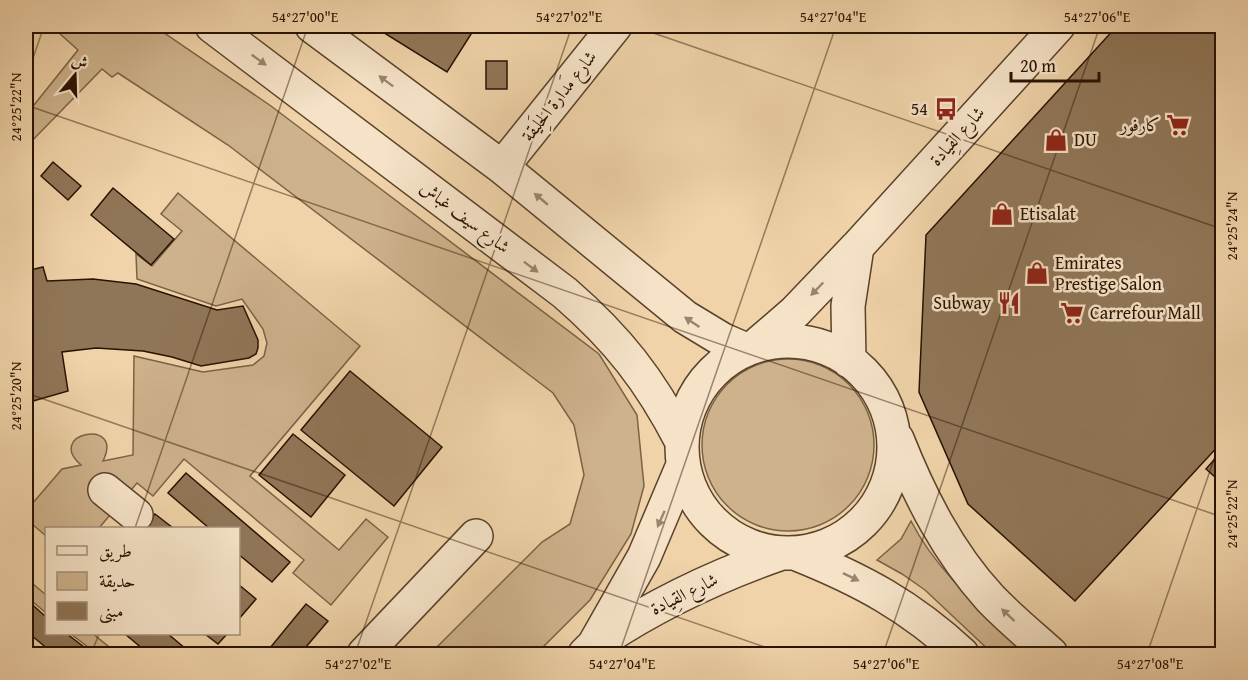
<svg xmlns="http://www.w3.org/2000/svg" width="1248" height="680" font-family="'Gentium Book Plus',Amiri,serif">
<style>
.green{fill:#ceb28c;stroke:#7b6246;stroke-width:1.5}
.building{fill:#907658;stroke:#281201;stroke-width:1.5}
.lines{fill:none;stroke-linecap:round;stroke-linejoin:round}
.minor-casing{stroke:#5a422b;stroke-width:36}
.minor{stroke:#f5e2c7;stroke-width:33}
.oneway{fill:#99846e}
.ticks{fill:none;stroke:#281201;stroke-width:1.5;stroke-opacity:0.45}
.labels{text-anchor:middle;stroke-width:5;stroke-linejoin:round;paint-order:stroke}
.street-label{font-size:18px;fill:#281201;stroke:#f5e2c7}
.poi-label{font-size:18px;fill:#281201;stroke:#f5e2c7;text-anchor:start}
.neatline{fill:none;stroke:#281201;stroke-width:2}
.ticks-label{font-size:15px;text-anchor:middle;fill:#281201}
</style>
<rect width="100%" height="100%" fill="#f0d3a9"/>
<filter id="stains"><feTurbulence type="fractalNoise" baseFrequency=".00333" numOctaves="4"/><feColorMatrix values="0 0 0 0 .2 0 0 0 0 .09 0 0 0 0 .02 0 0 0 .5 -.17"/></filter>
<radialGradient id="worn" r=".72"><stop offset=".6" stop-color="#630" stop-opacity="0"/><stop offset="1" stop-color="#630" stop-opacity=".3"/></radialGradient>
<!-- green -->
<path class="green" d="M66 26H154L271 106 599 354 637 415 644 486 631 534 590 600 536 654H430L542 542 570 524 584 475 574 425 553 393 228 145 118 73 112 77 102 69 26 147V115L78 50 59 33Z
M178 193 360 346 250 476 339 550 366 519 388 537 331 605 293 573 304 560 184 459 153 496 137 483 99 528H46V536L26 519V511L62 469 81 465C44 433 125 417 103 461L133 455 134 356 203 372 253 365 264 356 267 343 263 329 242 299 216 306 137 279 136 254 152 266 182 231 161 214Z
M702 445a86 86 0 1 1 172 0a86 86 0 1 1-172 0Z
M911 521C937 572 981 608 1022 647L1014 654H993L925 590 902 574 877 560 901 539Z
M26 578 46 595V613L26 596Z
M71 634H93L118 654H97Z"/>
<!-- building -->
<path class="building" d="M373 26H465L473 31 447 72Z
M1117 26H1222V442L1075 601 968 504 919 392 926 235Z
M486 61H507V89H486Z
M53 162 81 186 68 200 41 176Z
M113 188 174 239 151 265 91 215Z
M43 267 47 281 93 279 136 284 217 310 243 306 258 340V348L256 354 249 358 201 366 172 357 143 351 96 348 62 352 68 391 33 401 26 386V271Z
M350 371 442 447 394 506 301 430Z
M293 434 345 475 311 517 259 475Z
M1222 451V483L1206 469Z
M186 473 290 562 272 582 238 554V528H209L168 493Z
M155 514 173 528H142Z
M238 584 256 599 238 620Z
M26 599 46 617V634H67L93 654H54L26 631Z
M306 604 328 621 300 654H265Z
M125 634H168L192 654H149Z
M205 634H227L218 644Z"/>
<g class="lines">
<!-- minor casing -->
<g class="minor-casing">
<path id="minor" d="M212 26 565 293C618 339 650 380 682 442
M312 26 502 167 685 317 723 340 744 349
M502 167 615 26
M682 447a106 106 0 1 1 212 0a106 106 0 1 1-212 0Z
M759 343 795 312 857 247 1058 26
M849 361 848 306 857 247
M897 439C920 497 948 552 990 598 1009 618 1031 636 1051 654
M105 490 136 515
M797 554C862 580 910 606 962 654
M601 641C657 604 716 576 779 554
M364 654 476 536
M585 654 594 645 644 557 683 465"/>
</g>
<!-- minor -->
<use href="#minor" class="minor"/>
</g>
<!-- one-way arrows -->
<defs><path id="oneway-solid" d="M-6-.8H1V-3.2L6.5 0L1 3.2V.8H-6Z" transform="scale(1.5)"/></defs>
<g class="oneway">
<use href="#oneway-solid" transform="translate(259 60) rotate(36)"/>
<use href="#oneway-solid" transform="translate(386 81) rotate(-143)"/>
<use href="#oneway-solid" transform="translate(541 199) rotate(-140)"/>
<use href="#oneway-solid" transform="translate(531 267) rotate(37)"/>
<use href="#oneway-solid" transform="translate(817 289) rotate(134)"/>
<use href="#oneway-solid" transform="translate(692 322) rotate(-146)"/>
<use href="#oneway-solid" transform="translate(661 519) rotate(114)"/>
<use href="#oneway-solid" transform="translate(851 577) rotate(26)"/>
<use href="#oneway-solid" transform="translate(1008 615) rotate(-137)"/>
</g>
<!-- ticks -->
<path class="ticks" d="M633 26 1222 229M26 79 44 26M26 105 1222 517M26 393 785 654M135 528 308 26M91 654 99 634M355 654 572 26M619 654 836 26M883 654 1100 26M1147 654 1222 436"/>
<!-- icons -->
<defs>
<g id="bus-bare" transform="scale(1.8)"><path d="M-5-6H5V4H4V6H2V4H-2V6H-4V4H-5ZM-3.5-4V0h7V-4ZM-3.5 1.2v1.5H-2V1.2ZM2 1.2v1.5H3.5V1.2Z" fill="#8f2418" stroke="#f5e2c7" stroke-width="2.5" paint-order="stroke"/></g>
<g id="supermarket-bare" transform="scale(1.8)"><path d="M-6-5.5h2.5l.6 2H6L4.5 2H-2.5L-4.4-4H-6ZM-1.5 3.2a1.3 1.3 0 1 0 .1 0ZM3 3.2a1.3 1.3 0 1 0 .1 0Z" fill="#8f2418" stroke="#f5e2c7" stroke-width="2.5" paint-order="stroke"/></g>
<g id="shop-bare" transform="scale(1.8)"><path d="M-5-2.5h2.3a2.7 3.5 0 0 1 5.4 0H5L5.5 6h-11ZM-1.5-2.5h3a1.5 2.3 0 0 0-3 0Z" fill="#8f2418" stroke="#f5e2c7" stroke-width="2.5" paint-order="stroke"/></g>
<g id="restaurant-bare" transform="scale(1.8)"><path d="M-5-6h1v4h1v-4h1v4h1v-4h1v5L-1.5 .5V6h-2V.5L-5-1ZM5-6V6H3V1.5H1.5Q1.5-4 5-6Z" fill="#8f2418" stroke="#f5e2c7" stroke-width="2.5" paint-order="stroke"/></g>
</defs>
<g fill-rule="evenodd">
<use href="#bus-bare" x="946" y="109"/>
<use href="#supermarket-bare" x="1178" y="125"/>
<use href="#shop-bare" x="1056" y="140"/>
<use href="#shop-bare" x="1002" y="214"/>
<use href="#shop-bare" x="1037" y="273"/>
<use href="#restaurant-bare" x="1009" y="303"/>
<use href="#supermarket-bare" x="1072" y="313"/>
</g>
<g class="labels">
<!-- street labels -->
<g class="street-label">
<text transform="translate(559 96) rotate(-52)" y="6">شارع مَدارة الحِلَيقة</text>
<text transform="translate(957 136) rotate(-48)" y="6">شارع القِيادة</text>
<text transform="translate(465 217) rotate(37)" y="6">شارع سيف غباش</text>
<text transform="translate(684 594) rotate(-26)" y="6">شارع القِيادة</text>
</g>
<!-- poi labels -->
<g class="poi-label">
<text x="928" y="115" text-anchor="end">54</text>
<text x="1160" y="131" text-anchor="end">كارفور</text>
<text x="1074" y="146">DU</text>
<text x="1020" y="220">Etisalat</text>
<text x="1055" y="269">Emirates<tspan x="1055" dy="21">Prestige Salon</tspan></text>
<text x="991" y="309" text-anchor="end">Subway</text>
<text x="1090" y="319">Carrefour Mall</text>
</g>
</g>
<!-- margin -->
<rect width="1248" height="680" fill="none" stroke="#f0d3a9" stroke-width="66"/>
<!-- legend -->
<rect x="45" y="527" width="195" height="108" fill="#f5e2c7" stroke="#a38f78" stroke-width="1.5"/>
<rect x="57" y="546" width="30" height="9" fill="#f5e2c7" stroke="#a38f78" stroke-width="1.5"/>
<text x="99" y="557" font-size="18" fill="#281201">طريق</text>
<rect x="57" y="572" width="30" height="18" fill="#ceb28c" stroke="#a38f78" stroke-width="1.5"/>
<text x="99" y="587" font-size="18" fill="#281201">حديقة</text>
<rect x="57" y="602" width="30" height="18" fill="#907658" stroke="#a38f78" stroke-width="1.5"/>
<text x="99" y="617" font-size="18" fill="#281201">مبنى</text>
<!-- north arrow -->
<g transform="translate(75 75) rotate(19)" stroke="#f5e2c7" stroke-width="4.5" paint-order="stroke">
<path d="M0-4.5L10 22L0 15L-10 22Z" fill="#281201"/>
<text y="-9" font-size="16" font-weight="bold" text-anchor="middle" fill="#281201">ش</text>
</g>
<!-- scale -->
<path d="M1011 72v9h88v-9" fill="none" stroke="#281201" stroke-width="3"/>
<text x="1020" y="72" font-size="18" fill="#281201" stroke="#f5e2c7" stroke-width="4.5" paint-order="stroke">20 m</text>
<rect x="33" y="33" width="1182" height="614" class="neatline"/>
<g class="ticks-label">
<text x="305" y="22">54°27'00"E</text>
<text x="569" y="22">54°27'02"E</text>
<text x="833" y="22">54°27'04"E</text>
<text x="1097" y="22">54°27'06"E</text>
<text transform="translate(16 107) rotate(-90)" y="5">24°25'22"N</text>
<text transform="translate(1232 226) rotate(-90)" y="5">24°25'24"N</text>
<text transform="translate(16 396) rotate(-90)" y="5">24°25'20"N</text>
<text transform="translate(1232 514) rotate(-90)" y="5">24°25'22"N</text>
<text x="358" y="669">54°27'02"E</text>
<text x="622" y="669">54°27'04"E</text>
<text x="886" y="669">54°27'06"E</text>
<text x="1150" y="669">54°27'08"E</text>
</g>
<rect width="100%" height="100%" filter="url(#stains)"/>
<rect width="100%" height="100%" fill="url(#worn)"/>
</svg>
